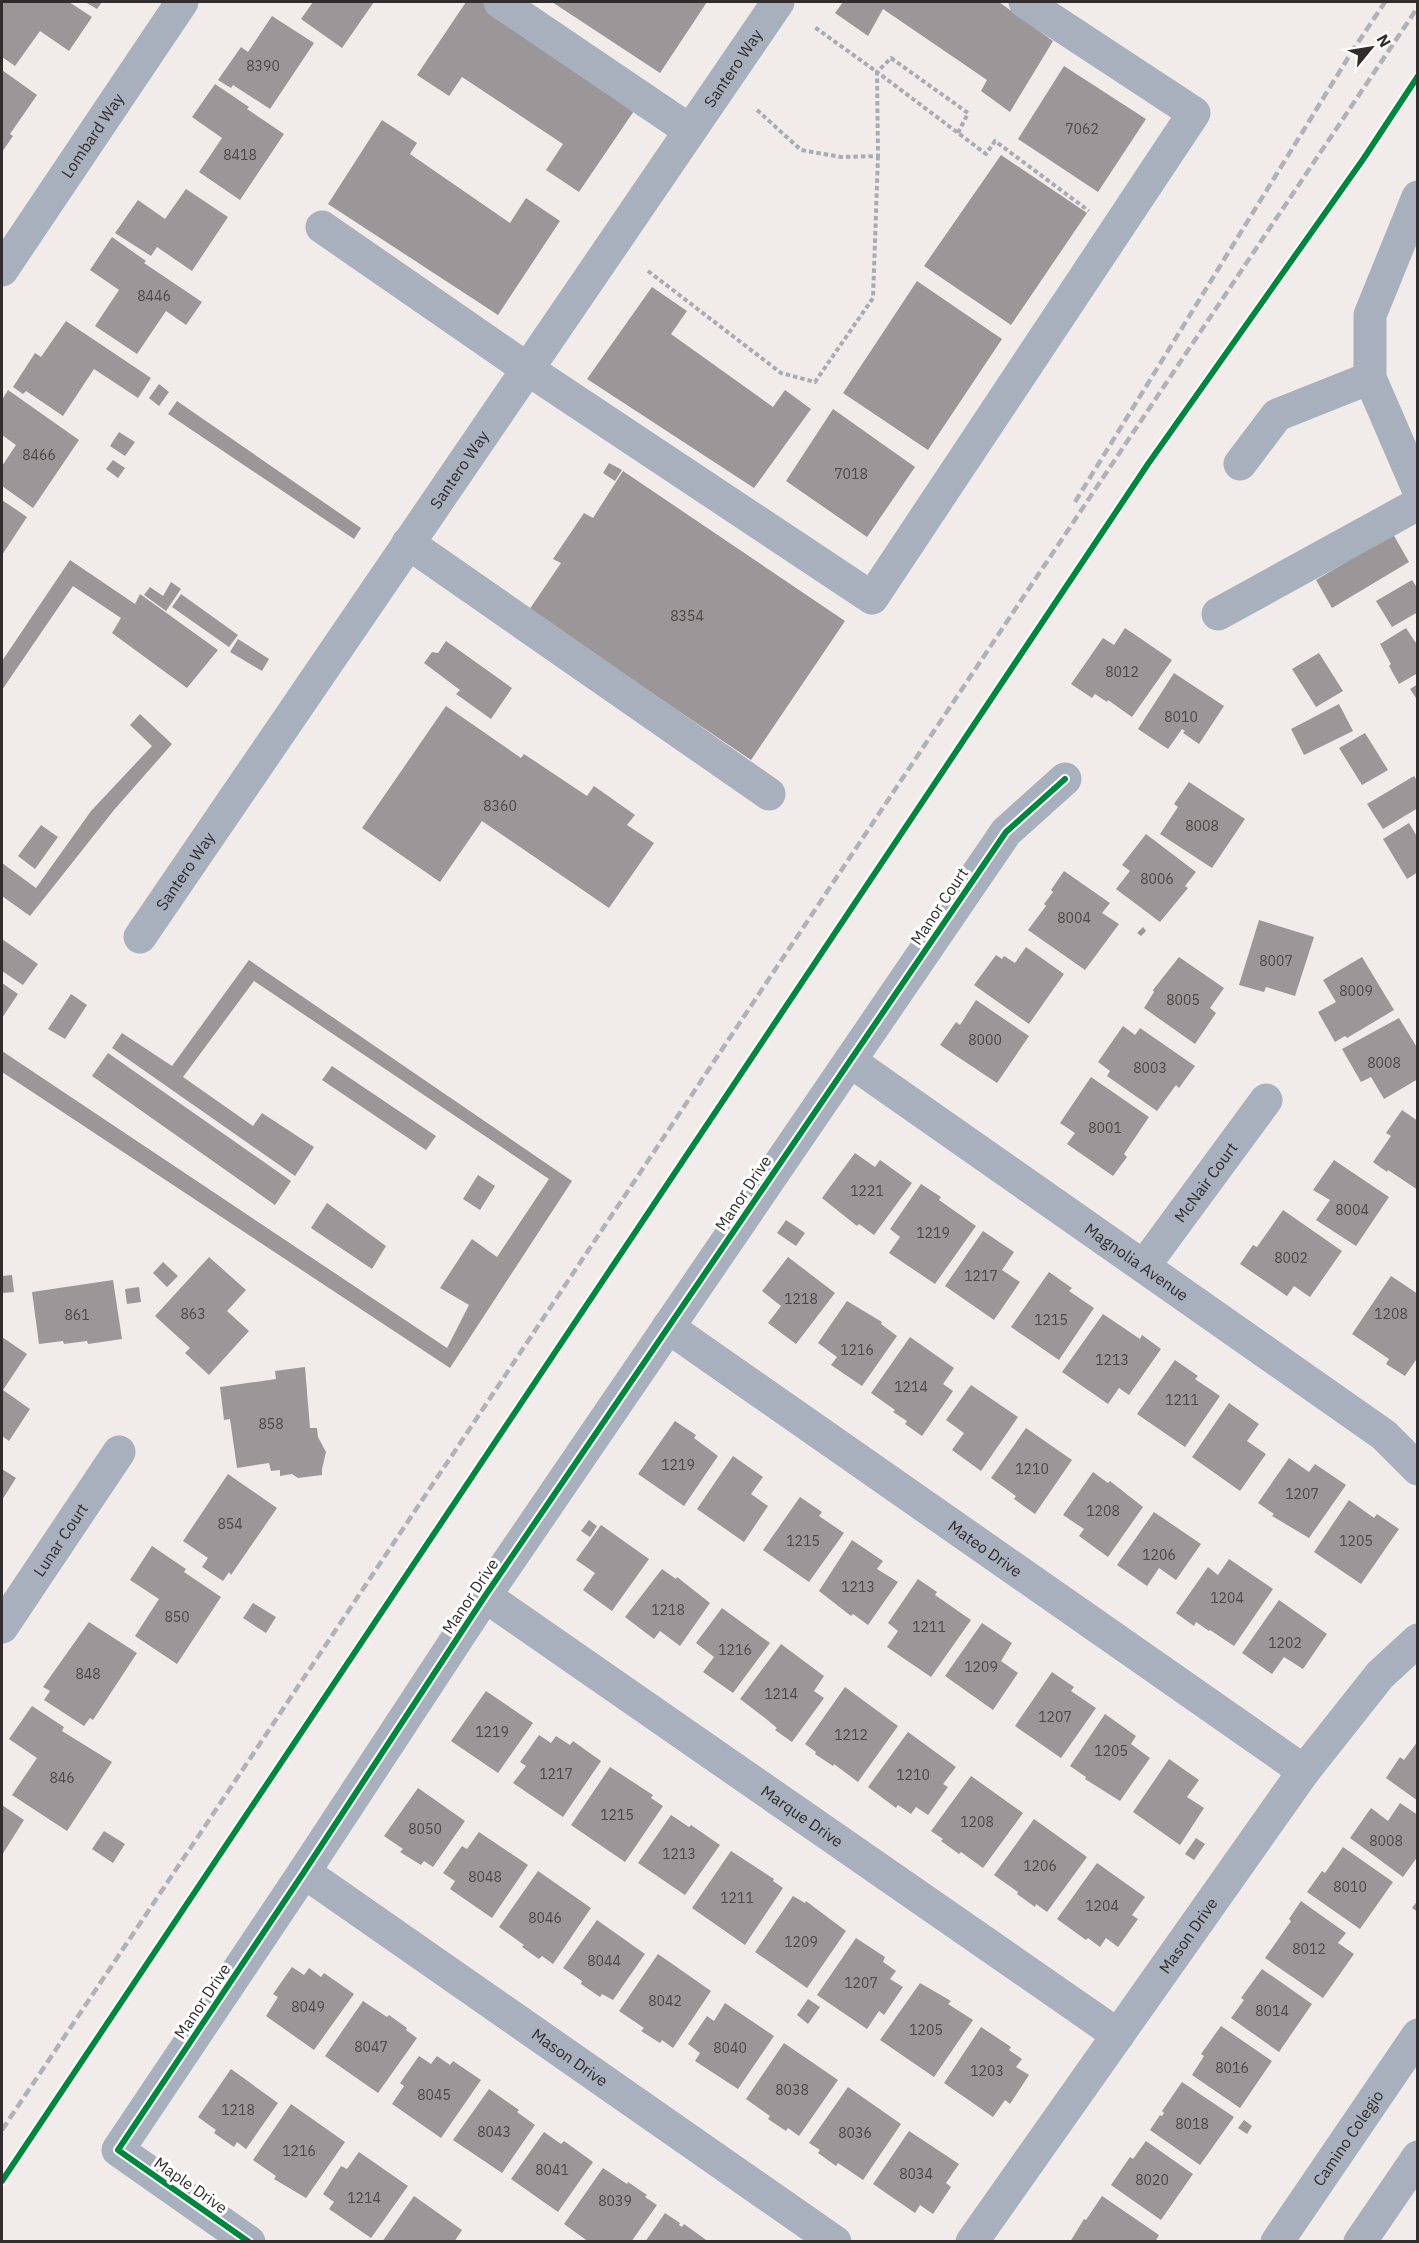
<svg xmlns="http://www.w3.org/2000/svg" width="1419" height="2243" font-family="'IBM Plex Sans',sans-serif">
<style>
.building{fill:#9b9798}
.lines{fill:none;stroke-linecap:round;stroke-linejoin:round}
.path{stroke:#a8abb3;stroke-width:4;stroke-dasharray:4.5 3;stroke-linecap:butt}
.minor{stroke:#a8afbd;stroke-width:33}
.rail{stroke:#b0b2b9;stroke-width:4.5;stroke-dasharray:9 4.5;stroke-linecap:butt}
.cycleway-casing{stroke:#fff;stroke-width:10}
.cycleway{stroke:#00873e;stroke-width:6}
.labels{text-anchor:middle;stroke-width:6;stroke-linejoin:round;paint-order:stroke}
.number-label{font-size:14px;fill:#4b4847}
.street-label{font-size:16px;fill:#302d2c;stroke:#fff}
</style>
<rect width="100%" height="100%" fill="#f1ecea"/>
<!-- building -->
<path class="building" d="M2 2H69L92 17 69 51 40 31 15 66 2 57Z
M85 2H102L97 9Z
M313 2H374L342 48 301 19Z
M466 2H483L638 105 579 192 546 170 563 144 462 77 449 96 417 75Z
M552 2H707L660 73Z
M843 2H999L1053 41 1010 112 981 91 987 80 883 9 868 36 835 13Z
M272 16 314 43 270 109 233 85 231 88 218 80 241 47 248 52Z
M1064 66 1146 119 1098 192 1018 139Z
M2 70 37 95 10 134 13 136 2 152Z
M215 84 249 107 247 109 284 134 240 200 199 172 222 138 192 117Z
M382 120 417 143 410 154 510 223 526 198 560 221 498 315 328 204Z
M1001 155 1087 213 1011 325 924 266Z
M186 189 228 217 192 271 157 247 151 256 115 233 138 200 165 219Z
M112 237 146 261 144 263 202 302 186 325 166 311 137 354 95 326 119 290 90 270Z
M917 281 1002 339 928 450 843 393Z
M652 287 687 311 671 334 773 407 785 390 811 409 754 488 587 379Z
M66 321 151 378 138 398 94 369 63 416 26 391 23 394 13 387 35 353 41 357Z
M159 384 169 392 159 406 149 398Z
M8 390 79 440 33 508 2 486V466L16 445 2 435V400Z
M177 401 361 528 354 539 168 414Z
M833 409 915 467 867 537 786 481Z
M119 432 135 442 125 456 110 446Z
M113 460 125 468 118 478 106 469Z
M609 463 622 470 615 481 603 473Z
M623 471 845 621 751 760 529 610 561 563 553 559 584 513 593 518Z
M2 500 27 517 2 555Z
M1393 534 1409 562 1332 608 1316 580Z
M70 560 135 604 140 594 218 650 187 688 112 633 121 618 73 586 2 690V661Z
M1412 580 1418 589V612L1392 627 1376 601Z
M171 582 181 589 166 611 144 595 150 587 163 596Z
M181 594 238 635 229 647 172 607Z
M1125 628 1172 660 1132 717 1108 700 1107 702 1095 694 1092 698 1071 684 1103 638 1114 645Z
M1406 628 1418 646V673L1399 684 1389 666 1391 664 1380 644Z
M238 639 269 659 262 671 230 652Z
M446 641 512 688 491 719 456 694 460 690 424 663 432 652 438 653Z
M1319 653 1343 691 1316 707 1292 669Z
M1174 673 1224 706 1199 744 1183 733 1185 731 1182 729 1168 749 1138 729Z
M1418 684V701L1410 689Z
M1339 704 1353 731 1304 755 1291 729Z
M446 706 521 758 524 754 587 796 594 786 635 815 627 825 654 843 609 908 482 821 440 882 362 828Z
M140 714 172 744 114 810 30 916 2 896V863L36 888 91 811 152 746 130 725Z
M1365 733 1388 770 1362 785 1339 748Z
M1414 776 1418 782V808L1383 829 1367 804Z
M1189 782 1245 819 1212 868 1160 834 1178 807 1174 804Z
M1409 823 1418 838V872L1407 879 1383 839Z
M41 825 58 837 35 869 18 856Z
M1146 834 1196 872 1185 886 1188 888 1160 922 1116 889 1130 871 1122 865Z
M1064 871 1110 903 1102 913 1119 924 1085 970 1028 930 1046 906 1044 904 1053 892 1051 890Z
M1259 920 1314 937 1295 996 1266 987 1264 992 1239 985Z
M1143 927 1146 931 1141 936 1137 933Z
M2 939 38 964 23 985 2 971Z
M1026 947 1064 974 1029 1024 974 985 996 955 1002 959 1004 956 1015 963Z
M1179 957 1224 988 1210 1008 1216 1013 1195 1044 1144 1008 1154 992 1153 990Z
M1362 957 1394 1010 1347 1038 1345 1036 1335 1042 1318 1012 1336 1002 1323 980Z
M249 960 572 1181 450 1368 2 1072V1051L447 1348 469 1305 440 1288 472 1239 497 1257 549 1179 254 981 183 1077 253 1126 262 1113 314 1147 295 1176 112 1048 122 1033 172 1066Z
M2 983 18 994 2 1018Z
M71 994 87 1005 65 1039 48 1029Z
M976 1000 1029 1036 997 1083 940 1045 956 1022 960 1025Z
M1399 1018 1418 1049V1079L1384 1099 1371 1077 1361 1082 1342 1049Z
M1123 1026 1135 1035 1140 1028 1195 1066 1179 1088 1176 1085 1157 1111 1107 1076 1110 1071 1098 1062Z
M108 1053 291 1181 275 1205 92 1076Z
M332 1066 436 1136 426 1150 322 1080Z
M1091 1077 1149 1117 1124 1154 1127 1157 1113 1176 1067 1144 1075 1133 1060 1123Z
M1402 1110 1418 1121V1190L1388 1170 1387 1172 1373 1162 1391 1136 1386 1133Z
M855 1153 875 1167 880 1160 912 1183 874 1235 859 1224 857 1226 822 1198Z
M1334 1160 1389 1197 1356 1246 1316 1220 1330 1200 1313 1190Z
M478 1175 495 1186 480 1210 463 1199Z
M921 1184 941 1197 939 1200 976 1226 935 1284 889 1253 900 1237 890 1229Z
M327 1203 386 1246 372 1269 311 1228Z
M1283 1210 1342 1251 1310 1297 1294 1286 1287 1296 1240 1264 1253 1245 1257 1247Z
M786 1220 805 1233 796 1246 777 1233Z
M983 1231 1014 1252 1002 1270 1020 1282 994 1320 945 1286Z
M209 1257 246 1290 227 1311 249 1331 209 1375 185 1353 190 1348 155 1316Z
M788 1257 835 1293 796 1344 768 1323 781 1306 762 1291Z
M163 1262 178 1276 167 1287 153 1273Z
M1049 1272 1072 1288 1069 1291 1094 1308 1059 1360 1011 1327Z
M12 1275 14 1292 2 1293V1276Z
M1391 1276 1418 1294V1357L1405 1376 1386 1364 1389 1359 1352 1334Z
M113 1280 122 1339 88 1344 87 1341 64 1344 63 1341 39 1344 32 1292Z
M139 1287 141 1302 127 1304 125 1289Z
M847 1301 882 1322 881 1324 897 1336 862 1386 831 1365 837 1357 818 1343Z
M1103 1314 1140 1339 1142 1335 1161 1349 1129 1395 1119 1388 1108 1404 1062 1372Z
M2 1337 27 1354 3 1390 30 1409 9 1441 2 1436Z
M910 1337 954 1368 943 1384 953 1391 922 1436 905 1424 907 1421 893 1412 895 1410 871 1393Z
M1175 1360 1198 1376 1195 1379 1220 1396 1185 1447 1137 1414Z
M305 1367 310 1428H317L318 1437 326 1452 322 1469V1475L298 1478 292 1474 280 1476V1470L271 1471 269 1463 237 1468 230 1419 224 1420 220 1387 276 1379 275 1371Z
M971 1385 1018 1417 981 1471 952 1450 964 1433 946 1420Z
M1229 1403 1259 1424 1247 1441 1266 1454 1240 1491 1192 1457Z
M675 1421 696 1435 694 1438 718 1456 684 1506 638 1474Z
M1026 1428 1072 1460 1035 1514 1014 1499 1016 1496 991 1478Z
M733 1456 763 1477 751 1494 768 1506 744 1542 697 1509Z
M1289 1458 1309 1472 1315 1464 1346 1485 1309 1538 1272 1516 1274 1514 1258 1503Z
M2 1469 16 1478 2 1500Z
M1093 1472 1108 1483 1110 1481 1143 1507 1108 1557 1079 1536 1084 1529 1063 1515Z
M228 1474 277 1508 231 1575 229 1572 223 1581 202 1567 208 1558 183 1541Z
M800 1497 822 1512 819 1516 844 1533 809 1582 763 1550Z
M1349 1500 1374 1518 1377 1514 1399 1529 1361 1584 1314 1552Z
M1154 1512 1201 1544 1176 1580 1159 1568 1147 1586 1117 1565Z
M589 1520 597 1526 590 1537 581 1531Z
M601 1525 649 1559 612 1611 583 1590 595 1573 576 1560Z
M852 1540 883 1561 877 1569 898 1582 868 1625 853 1614 851 1616 819 1591Z
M152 1546 186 1569 184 1572 221 1597 177 1664 135 1636 159 1599 130 1580Z
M1229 1559 1273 1589 1234 1646 1210 1630 1209 1631 1196 1622 1194 1626 1176 1613 1208 1567 1218 1575Z
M662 1569 676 1579 677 1577 710 1603 680 1646 660 1631 654 1639 625 1617Z
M918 1579 937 1592 935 1595 971 1620 931 1677 887 1647 898 1631 888 1623Z
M1279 1600 1327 1634 1303 1669 1284 1657 1272 1674 1242 1653Z
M253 1603 276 1617 266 1633 243 1618Z
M722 1608 770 1643 733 1693 703 1672 714 1657 696 1643Z
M89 1622 137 1653 93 1720 90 1718 84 1726 44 1700 50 1691 43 1687Z
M982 1623 1012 1643 1001 1661 1018 1673 993 1710 945 1676Z
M781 1644 824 1676 814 1691 824 1698 792 1742 775 1730 777 1728 765 1718 740 1699Z
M1052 1672 1074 1687 1071 1691 1096 1708 1061 1758 1015 1726Z
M845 1687 898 1726 858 1782 834 1764 833 1766 815 1754 816 1752 805 1744Z
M486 1691 533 1723 498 1773 451 1741Z
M32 1706 64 1727 62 1731 112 1762 67 1831 12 1795 37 1758 9 1739Z
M1105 1714 1136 1736 1131 1744 1150 1758 1120 1801 1085 1779 1086 1777 1070 1766Z
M908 1732 956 1767 943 1784 948 1787 928 1815 916 1807 911 1814 898 1805 896 1808 868 1787Z
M539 1735 551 1743 556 1736 570 1745 573 1741 601 1761 563 1817 513 1783 526 1766 520 1762Z
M1418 1741V1801L1386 1778 1400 1757 1404 1760Z
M1169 1759 1199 1780 1187 1797 1204 1808 1180 1845 1133 1812Z
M610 1767 653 1795 651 1798 663 1806 625 1862 571 1825Z
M971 1776 1023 1813 983 1868 961 1852 959 1854 941 1841 943 1839 931 1831Z
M418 1788 465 1821 433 1867 424 1861 421 1865 400 1852 403 1849 384 1836Z
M1400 1803 1418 1815V1856L1403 1877 1350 1838 1371 1808 1388 1821Z
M2 1805 24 1820 2 1855Z
M671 1815 689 1827 691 1825 720 1845 685 1895 638 1863Z
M1034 1819 1087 1857 1047 1912 1036 1904 1035 1907 1017 1894 1018 1892 994 1875Z
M104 1831 125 1844 113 1863 92 1849Z
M479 1832 528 1865 492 1918 450 1889 455 1881 443 1873 462 1846 467 1849Z
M1196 1838 1205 1844 1194 1860 1185 1854Z
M1343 1847 1393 1882 1360 1929 1307 1892 1322 1871 1325 1873Z
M731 1851 774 1879 773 1881 783 1888 745 1945 692 1908Z
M1097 1863 1145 1897 1132 1915 1138 1919 1118 1947 1106 1938 1100 1947 1088 1938 1086 1940 1057 1919Z
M538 1871 591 1908 553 1964 542 1956 539 1959 522 1947 524 1945 499 1927Z
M793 1896 805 1903 806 1901 846 1931 807 1988 755 1952Z
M1418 1900V1912L1412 1908Z
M1301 1901 1346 1933 1338 1943 1354 1954 1323 1998 1265 1958 1291 1921 1289 1919Z
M597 1920 645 1954 613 2000 602 1994 600 1997 581 1984 582 1981 563 1968Z
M856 1938 885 1957 883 1962 896 1971 890 1979 903 1987 884 2015 879 2011 867 2029 817 1995Z
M658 1954 711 1991 673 2048 662 2040 660 2043 641 2031 644 2028 619 2011Z
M292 1967 304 1975 309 1968 321 1977 324 1973 354 1994 314 2050 266 2016 278 1997 273 1994Z
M1262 1969 1312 2004 1279 2052 1231 2018 1244 2000 1241 1998Z
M920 1983 951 2001 948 2004 973 2020 934 2077 880 2040Z
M808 1999 820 2007 808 2024 797 2015Z
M363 2001 387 2017 389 2015 407 2028 406 2030 417 2038 378 2093 325 2056Z
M725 2003 774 2036 738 2089 695 2061 700 2053 688 2044 707 2016 714 2021Z
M1221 2026 1272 2061 1240 2108 1192 2075 1204 2056 1201 2054Z
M981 2027 1011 2047 1009 2050 1022 2059 1016 2067 1029 2075 1010 2104 1005 2100 993 2117 944 2083Z
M784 2043 838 2080 799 2136 788 2128 786 2131 768 2119 770 2116 746 2099Z
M419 2056 431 2064 437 2056 450 2065 453 2061 481 2080 441 2138 392 2104 404 2086 400 2083Z
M231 2069 278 2103 246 2149 237 2142 234 2147 214 2133 216 2130 198 2117Z
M1182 2082 1234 2117 1200 2165 1150 2130 1160 2115 1162 2116 1164 2113 1162 2111Z
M848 2087 901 2124 863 2180 838 2163 836 2166 818 2153 820 2150 809 2143Z
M489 2089 519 2110 517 2112 535 2125 502 2173 453 2140Z
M291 2104 345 2142 306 2198 274 2179 276 2176 253 2160Z
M1244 2120 1252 2126 1247 2134 1238 2128Z
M909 2131 959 2164 946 2183 951 2187 933 2214 920 2205 915 2213 873 2184Z
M544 2132 561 2144 564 2141 593 2162 558 2212 511 2179Z
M1146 2141 1193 2174 1161 2220 1111 2185 1130 2157 1133 2159Z
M359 2152 408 2186 371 2238 329 2209 334 2202 323 2194 341 2166 347 2169Z
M603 2168 627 2184 628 2182 647 2195 645 2197 657 2205 631 2242H589L564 2224Z
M414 2196 462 2230 454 2242H382Z
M1102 2196 1159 2235 1155 2242H1070L1084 2219 1086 2220Z
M665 2213 680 2223 679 2225 682 2227 684 2224 709 2242H645Z"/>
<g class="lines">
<!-- path -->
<path class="path" d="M757 110 801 150 841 157 878 156 877 72 813 26
M958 133 968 113 891 58 877 72 986 154 995 141 1089 211
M648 271 781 373 815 382 873 298 878 156"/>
<!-- minor -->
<g class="minor">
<path d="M500 2 689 130"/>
<path d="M1418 197 1370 315V378L1418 489"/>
<path d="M322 227 526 368 872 598 1194 113 1025 2"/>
<path id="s1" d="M2 270 182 2"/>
<path d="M1240 464 1277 415 1370 378"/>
<path d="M408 543 769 794"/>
<path d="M1218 614 1418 504"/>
<path id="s2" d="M140 937 778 2"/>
<path id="s3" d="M850 1061 1384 1435 1418 1469"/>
<path id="s4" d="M1144 1266 1266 1100"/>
<path id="s5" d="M668 1327 1304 1771"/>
<path id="s6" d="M485 1596 1118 2035"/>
<path id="s7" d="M2 1627 119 1452"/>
<path id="s8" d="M304 1872 835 2242"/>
<path d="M249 2242 118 2150 304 1872 485 1596 1006 832 1065 779"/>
<path id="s9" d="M972 2242 1304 1771 1380 1675 1418 1640"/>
<path id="s10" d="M1277 2242 1418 2035"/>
<path d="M1360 2242 1418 2157"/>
</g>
<!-- rail -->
<path class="rail" d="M1075 502 1351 53 1385 2
M2 2130C475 1423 944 713 1418 7"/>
<!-- cycleway casing -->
<g class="cycleway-casing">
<path id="cycleway" d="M2 2181 1148 464 1364 158 1418 76
M249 2242 118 2150 304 1872 485 1596 1006 832 1065 779"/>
</g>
<!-- cycleway -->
<use href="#cycleway" class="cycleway"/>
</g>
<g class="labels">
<!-- number labels -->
<g class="number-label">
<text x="263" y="71">8390</text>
<text x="1082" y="134">7062</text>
<text x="240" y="160">8418</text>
<text x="154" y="301">8446</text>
<text x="39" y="460">8466</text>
<text x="851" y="479">7018</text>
<text x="687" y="621">8354</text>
<text x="1122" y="677">8012</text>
<text x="1181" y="722">8010</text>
<text x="500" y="811">8360</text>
<text x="1202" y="831">8008</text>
<text x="1157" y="884">8006</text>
<text x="1074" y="923">8004</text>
<text x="1276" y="966">8007</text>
<text x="1356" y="996">8009</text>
<text x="1183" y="1005">8005</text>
<text x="985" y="1045">8000</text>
<text x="1384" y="1068">8008</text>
<text x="1150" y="1073">8003</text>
<text x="1105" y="1133">8001</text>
<text x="867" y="1196">1221</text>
<text x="1352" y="1215">8004</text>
<text x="933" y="1238">1219</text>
<text x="1291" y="1263">8002</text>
<text x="981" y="1281">1217</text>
<text x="801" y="1304">1218</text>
<text x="193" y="1319">863</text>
<text x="1391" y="1319">1208</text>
<text x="77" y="1320">861</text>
<text x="1051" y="1325">1215</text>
<text x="857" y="1355">1216</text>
<text x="1112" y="1365">1213</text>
<text x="911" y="1392">1214</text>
<text x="1182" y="1405">1211</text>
<text x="271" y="1429">858</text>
<text x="678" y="1470">1219</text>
<text x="1032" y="1474">1210</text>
<text x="1302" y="1499">1207</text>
<text x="1103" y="1516">1208</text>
<text x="230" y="1529">854</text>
<text x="803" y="1546">1215</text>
<text x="1356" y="1546">1205</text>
<text x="1159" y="1560">1206</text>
<text x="858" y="1592">1213</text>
<text x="1227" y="1603">1204</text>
<text x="668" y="1615">1218</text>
<text x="177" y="1622">850</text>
<text x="929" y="1632">1211</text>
<text x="1285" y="1648">1202</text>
<text x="735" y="1655">1216</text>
<text x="981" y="1672">1209</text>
<text x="88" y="1679">848</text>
<text x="781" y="1699">1214</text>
<text x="1055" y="1722">1207</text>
<text x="492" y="1737">1219</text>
<text x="851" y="1740">1212</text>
<text x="1111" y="1756">1205</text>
<text x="556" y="1779">1217</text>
<text x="913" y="1780">1210</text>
<text x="62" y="1783">846</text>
<text x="617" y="1820">1215</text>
<text x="977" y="1827">1208</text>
<text x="425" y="1834">8050</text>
<text x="1386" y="1846">8008</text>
<text x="679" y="1859">1213</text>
<text x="1040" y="1871">1206</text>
<text x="485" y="1882">8048</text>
<text x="1350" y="1892">8010</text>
<text x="737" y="1903">1211</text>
<text x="1102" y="1911">1204</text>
<text x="545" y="1923">8046</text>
<text x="801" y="1947">1209</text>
<text x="1309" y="1954">8012</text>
<text x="604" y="1966">8044</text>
<text x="861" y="1988">1207</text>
<text x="665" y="2006">8042</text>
<text x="308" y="2012">8049</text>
<text x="1272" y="2016">8014</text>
<text x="926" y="2035">1205</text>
<text x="371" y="2052">8047</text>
<text x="730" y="2053">8040</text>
<text x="1232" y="2073">8016</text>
<text x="987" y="2076">1203</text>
<text x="792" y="2095">8038</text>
<text x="434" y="2100">8045</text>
<text x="238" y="2115">1218</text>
<text x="1192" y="2129">8018</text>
<text x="494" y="2137">8043</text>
<text x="855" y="2138">8036</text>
<text x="299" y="2156">1216</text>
<text x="552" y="2175">8041</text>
<text x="916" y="2179">8034</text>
<text x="1152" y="2185">8020</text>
<text x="364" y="2203">1214</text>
<text x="615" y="2206">8039</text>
</g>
<!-- street labels -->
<g class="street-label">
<text dy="6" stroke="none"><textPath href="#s2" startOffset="1052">Santero Way</textPath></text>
<text dy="6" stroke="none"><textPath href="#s1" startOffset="162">Lombard Way</textPath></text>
<text dy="6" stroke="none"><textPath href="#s2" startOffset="566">Santero Way</textPath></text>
<text dy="6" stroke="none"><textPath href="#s2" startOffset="80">Santero Way</textPath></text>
<text transform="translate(939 906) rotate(-56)" y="6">Manor Court</text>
<text dy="6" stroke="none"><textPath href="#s4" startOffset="104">McNair Court</textPath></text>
<text transform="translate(743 1193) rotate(-56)" y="6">Manor Drive</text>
<text dy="6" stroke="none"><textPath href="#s3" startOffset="350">Magnolia Avenue</textPath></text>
<text dy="6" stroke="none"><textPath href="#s7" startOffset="105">Lunar Court</textPath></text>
<text dy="6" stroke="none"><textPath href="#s5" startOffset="387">Mateo Drive</textPath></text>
<text transform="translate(470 1596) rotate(-56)" y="6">Manor Drive</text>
<text dy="6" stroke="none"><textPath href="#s6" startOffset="386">Marque Drive</textPath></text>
<text dy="6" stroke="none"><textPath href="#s9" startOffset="375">Mason Drive</textPath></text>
<text transform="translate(202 2001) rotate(-56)" y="6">Manor Drive</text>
<text dy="6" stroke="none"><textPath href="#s8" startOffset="324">Mason Drive</textPath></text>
<text dy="6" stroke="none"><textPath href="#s10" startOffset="126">Camino Colegio</textPath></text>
<text transform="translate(191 2185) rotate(35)" y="6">Maple Drive</text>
</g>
</g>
<!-- border -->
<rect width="1419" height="2243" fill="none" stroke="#302d2c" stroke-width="6"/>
<!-- north arrow -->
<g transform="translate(1371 48) rotate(60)" stroke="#ffffff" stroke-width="4.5" paint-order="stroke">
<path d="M0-4.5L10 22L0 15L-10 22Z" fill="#302d2c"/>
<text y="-9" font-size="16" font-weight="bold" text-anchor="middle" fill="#302d2c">N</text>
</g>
</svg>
